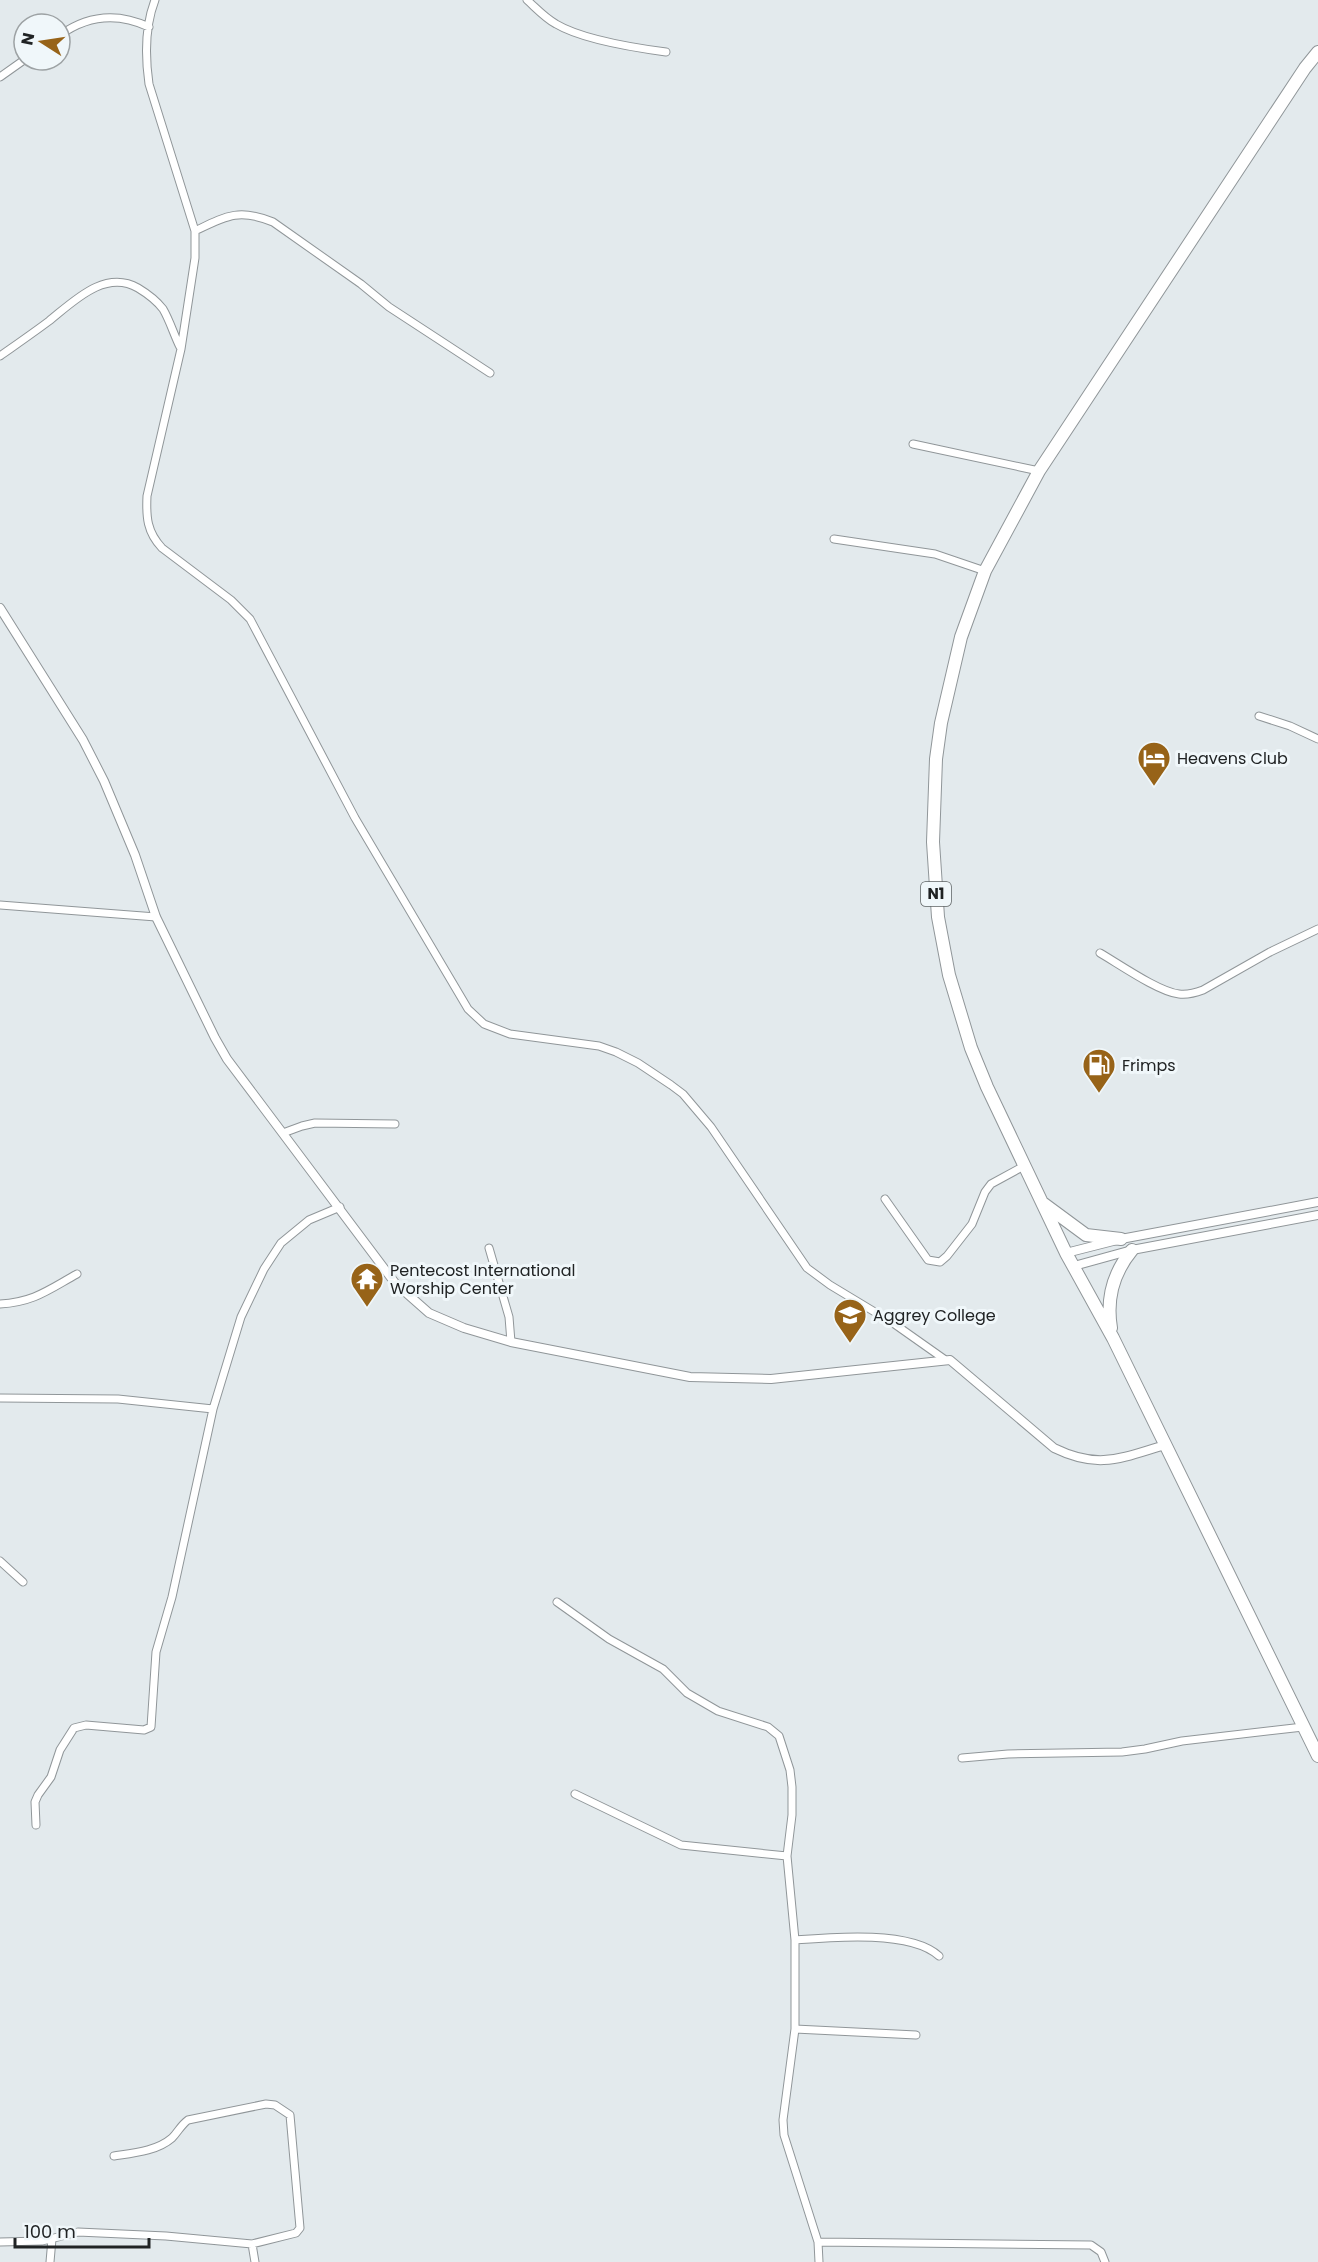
<svg xmlns="http://www.w3.org/2000/svg" width="1318" height="2262" font-family="Poppins,sans-serif">
<style>
.lines{fill:none;stroke-linecap:round;stroke-linejoin:round}
.minor-casing{stroke:#909699;stroke-width:9}
.tertiary-casing{stroke:#909699;stroke-width:10}
.trunk-casing{stroke:#909699;stroke-width:14}
.minor{stroke:#fff;stroke-width:7}
.tertiary{stroke:#fff;stroke-width:8}
.trunk{stroke:#fff;stroke-width:12}
.labels{text-anchor:middle;stroke-width:6;stroke-linejoin:round;paint-order:stroke}
.shield{fill:#f0f7fa;stroke:#5e6364;stroke-width:1.5}
.shield-label{font-size:15px;font-weight:bold;fill:#202324}
.poi-label{font-size:16px;fill:#202324;stroke:#f0f7fa;text-anchor:start}
</style>
<rect width="100%" height="100%" fill="#e3eaed"/>
<g class="lines">
<!-- minor casing -->
<g class="minor-casing">
<path id="minor" d="M155 0C145 26 145 56 149 84L195 231V258L181 349 147 496C146 517 147 532 162 548L231 600 250 619 355 818 468 1009 484 1024 510 1034 599 1046 616 1052 638 1063 671 1085 683 1094 711 1127 807 1268 830 1285 893 1323 944 1359
M527 0C536 8 545 18 556 24 583 40 636 48 666 52
M60 35C88 15 117 12 149 27
M0 77 24 60
M195 231C226 216 239 208 273 222L361 284 389 307 490 373
M0 356C17 344 33 333 49 321 74 301 105 269 138 288 148 294 156 300 163 309 170 321 174 335 180 347
M913 444 1039 471
M834 539 935 554 985 571
M1259 716 1290 726 1318 739
M0 905 156 917
M1100 953C1119 964 1159 992 1179 994 1187 995 1195 993 1203 990L1270 952 1318 929
M283 1133 302 1126 315 1123 395 1124
M885 1199 928 1260 940 1262 947 1256 972 1224 985 1192 991 1184 1024 1166
M489 1248 509 1317 511 1342
M0 1304C34 1302 48 1290 77 1274
M0 1398 118 1399 213 1409
M0 1561 23 1582
M557 1602 609 1639 663 1669 687 1693 718 1711 768 1727 779 1736 790 1770 792 1787V1815L787 1856 795 1940V2029L783 2120 784 2135 818 2242 819 2262
M962 1758 1008 1754 1122 1752 1145 1749 1182 1741 1303 1727
M575 1794 681 1845 787 1856
M36 1825 35 1802 38 1795 51 1777 60 1750 74 1728 86 1725 144 1730 151 1727 156 1652 172 1597 213 1409 241 1317 264 1269 281 1243 309 1220 340 1207
M795 1940C832 1937 911 1930 939 1956
M795 2029 916 2035
M0 2242 42 2241 78 2232 166 2236 252 2244 296 2233 300 2228 290 2115 275 2105 266 2104 188 2120C181 2125 178 2132 172 2138 157 2151 134 2153 114 2156
M818 2242 1091 2245 1101 2252 1105 2262
M252 2244 255 2262
M50 2262 52 2239"/>
</g>
<!-- tertiary casing -->
<g class="tertiary-casing">
<path id="tertiary" d="M0 608 83 740 104 781 135 855 156 917 215 1038 227 1059 395 1283 429 1313 464 1328 511 1342 690 1377 771 1379 950 1360 1054 1448C1099 1470 1121 1458 1165 1445
M1066 1253 1121 1239 1318 1202
M1074 1266 1132 1250 1318 1215"/>
</g>
<!-- trunk casing -->
<g class="trunk-casing">
<path id="trunk" d="M1318 52 1305 68 1039 471 985 571 961 637 941 723 936 759 933 842 938 917 949 975 971 1048 987 1087 1066 1253 1113 1338 1318 1756
M1044 1204 1086 1235 1121 1239
M1111 1328C1106 1298 1113 1273 1132 1250"/>
</g>
<!-- minor -->
<use href="#minor" class="minor"/>
<!-- tertiary -->
<use href="#tertiary" class="tertiary"/>
<!-- trunk -->
<use href="#trunk" class="trunk"/>
</g>
<!-- icons -->
<defs>
<g id="hotel-pin" transform="scale(1.725)"><path d="M0 17L-7.5 6A9.5 9.5 0 1 1 7.5 6Z" fill="#976318" stroke="#f0f7fa"/><path d="M-6-4.5h1.5V1H6V5H4.5V3h-9V5H-6ZM-4 0a1.8 1.8 0 1 1 3.6 0ZM.5 0V-2.5h3Q6-2.5 6 0Z" fill="#fff"/></g>
<g id="fuel-pin" transform="scale(1.725)"><path d="M0 17L-7.5 6A9.5 9.5 0 1 1 7.5 6Z" fill="#976318" stroke="#f0f7fa"/><path d="M-5.5-6h7V0h2V4h1.3V-2.5L3-4.5l.8-.8L6-3V5H2.5V1h-1V6h-7ZM-4.2-4.7v3.2H.2V-4.7Z" fill="#fff"/></g>
<g id="temple-pin" transform="scale(1.725)"><path d="M0 17L-7.5 6A9.5 9.5 0 1 1 7.5 6Z" fill="#976318" stroke="#f0f7fa"/><path d="M0-6L5-2H3V0L6.5 2.5H4V6H1.5V3h-3V6H-4V2.5H-6.5L-3 0V-2H-5Z" fill="#fff"/></g>
<g id="school-pin" transform="scale(1.725)"><path d="M0 17L-7.5 6A9.5 9.5 0 1 1 7.5 6Z" fill="#976318" stroke="#f0f7fa"/><path d="M0-5L7-2L0 1L-7-2ZM-4 1L0 2.5L4 1V4Q0 6-4 4Z" fill="#fff"/></g>
</defs>
<g fill-rule="evenodd">
<use href="#hotel-pin" x="1154" y="758"/>
<use href="#fuel-pin" x="1099" y="1065"/>
<use href="#temple-pin" x="367" y="1279"/>
<use href="#school-pin" x="850" y="1315"/>
</g>
<g class="labels">
<!-- shield labels -->
<rect class="shield" x="921" y="882" width="30" height="24" rx="4.5"/>
<g class="shield-label">
<text x="936" y="899">N1</text>
</g>
<!-- poi labels -->
<g class="poi-label">
<text x="1177" y="764">Heavens Club</text>
<text x="1122" y="1071">Frimps</text>
<text x="390" y="1276">Pentecost International<tspan x="390" dy="18">Worship Center</tspan></text>
<text x="873" y="1321">Aggrey College</text>
</g>
</g>
<!-- north arrow -->
<g transform="translate(42 42) rotate(282)"><circle r="28" fill="#f0f7fa" stroke="#9da2a4" stroke-width="1.5"/>
<path d="M0-4.5L10 22L0 15L-10 22Z" fill="#976318"/>
<text y="-9" font-size="16" font-weight="bold" text-anchor="middle" fill="#202324">N</text>
</g>
<!-- scale -->
<path d="M15 2238v9h134v-9" fill="none" stroke="#202324" stroke-width="3"/>
<text x="24" y="2238" font-size="18" fill="#202324" stroke="#f0f7fa" stroke-width="4.5" paint-order="stroke">100 m</text>
</svg>
